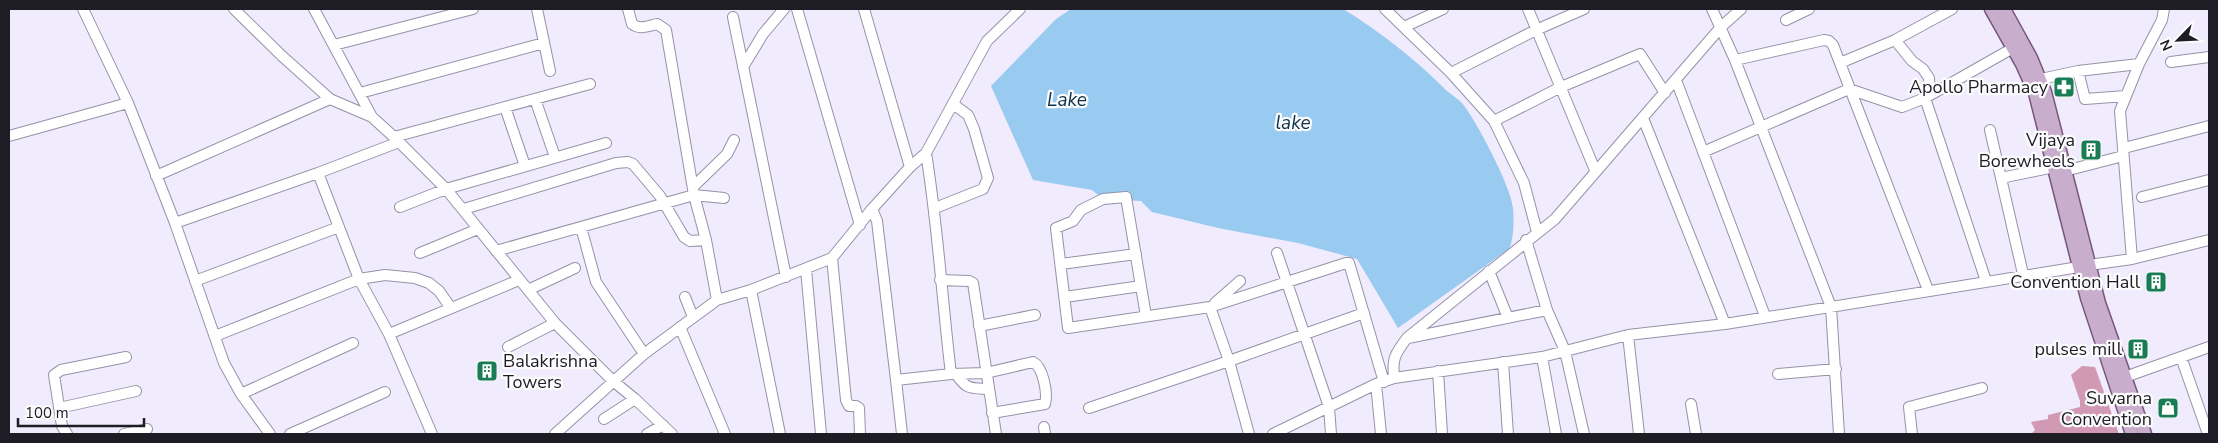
<svg xmlns="http://www.w3.org/2000/svg" width="2218" height="443" font-family="'Nunito Sans',sans-serif">
<style>
.forest{fill:#d199b3}
.water{fill:#99caf0}
.lines{fill:none;stroke-linecap:round;stroke-linejoin:round}
.minor-casing{stroke:#9692a7;stroke-width:12}
.major-casing{stroke:#76567c;stroke-width:15}
.minor{stroke:#fff;stroke-width:10}
.major{stroke:#c9adcd;stroke-width:12}
.labels{text-anchor:middle;stroke-width:4.5;stroke-linejoin:round;paint-order:stroke}
.poi-label{font-size:18px;fill:#1e1c24;stroke:#fcfcfc;text-anchor:end}
.water-label{font-size:19px;font-style:italic;fill:#0c334d;stroke:#fcfcfc}
</style>
<rect width="100%" height="100%" fill="#f0ecfe"/>
<!-- forest -->
<path class="forest" d="M2082 366 2095 367 2119 434H2031L2035 430 2031 422 2048 419V415L2080 407V401L2071 375Z"/>
<!-- water -->
<path class="water" d="M1071 9H1343C1381 32 1416 60 1447 91 1452 95 1458 99 1462 103 1476 120 1511 186 1513 208 1514 221 1514 238 1509 249L1398 328 1357 259 1298 243 1218 228 1152 212 1141 201 1103 199 1092 190 1033 180 991 86 1056 19Z"/>
<g class="lines">
<!-- minor casing -->
<g class="minor-casing">
<path id="minor" d="M83 9 128 103 145 146 175 223 224 363 241 394 270 434
M234 9 282 56 330 99 372 117
M314 9 372 117 394 137 446 189 555 323 613 381 635 399 672 434
M537 9 550 71
M628 9 632 24C640 30 648 26 657 24L666 30 694 195 706 240 717 300
M797 9 860 225
M864 9 910 167
M1385 9 1451 73 1494 121 1524 183 1537 232
M1528 9 1595 170
M1712 9 1735 60 1831 307 1839 434
M733 17 786 277
M1786 20 1809 9
M1404 27 1443 9
M1895 40 1912 61 1923 69 1929 78 1930 95
M334 45 473 9
M1735 60 1824 40 1829 41 1833 45 1928 290
M2171 62 2209 57
M1840 63 1895 40 1952 9
M743 67 763 34 784 9
M2078 71 2085 99 2126 96
M1451 73 1536 30 1584 9
M2041 79 2078 71 2139 64
M1676 80 1765 316
M360 93 544 43
M1925 98 1986 281
M535 99 555 157
M505 107 525 166
M1643 118 1725 324
M1494 121 1561 87 1640 54 1665 93
M1990 130 2023 274
M9 136 128 103
M394 137 590 84
M2124 148 2209 126
M1703 152 1849 89 1902 107 1925 98 2013 48
M2065 171 2123 156
M318 173 359 279 389 334 432 434
M156 176 330 99
M2001 178 2054 167
M693 187 727 154 734 140
M2142 197 2209 180
M400 207 446 189 606 143
M935 208 983 189 988 178 974 129 968 115 953 104
M464 209 616 163 628 162 633 164 660 196 684 237 690 241 706 240
M872 209 877 221 896 380 951 374C942 300 938 226 926 153
M175 223 318 173 399 142
M581 227 596 282 644 354
M1526 240 1547 310 1565 351 1584 434
M496 251 694 195 724 198
M420 253 478 229
M1277 253 1329 407 1331 434
M832 258 846 400 849 406H856L859 408 860 434
M2132 259 2120 111 2139 64 2162 20 2164 9
M1061 264 1136 254
M2089 265 2132 259 2209 240
M806 269 821 434
M1489 271 1508 318
M940 280 969 281 973 283 996 434
M195 281 339 227
M528 290 575 268
M751 290 780 434
M685 297 693 317
M1065 297 1141 286
M1215 303 1240 281
M1210 307 1229 361 1364 313
M1146 316 1126 197 1103 199 1081 210 1073 221 1056 228 1068 328 1210 307 1346 263H1349L1384 382
M979 326 1035 315
M680 327 725 434
M389 334 519 280
M1628 335 1639 434
M215 336 359 279 385 275 415 278 429 283 439 291 451 308
M1408 338 1547 310
M508 347 555 323
M1542 357 1556 434
M2181 357 2208 434
M1503 362 1508 434
M1438 371 1442 434
M951 374 986 373 1033 362C1043 367 1048 393 1045 404L992 413
M956 374C967 390 970 388 989 389
M1778 374 1836 369
M2125 377 2209 347
M1394 378C1392 358 1395 354 1407 338L1555 219 1721 27 1741 9
M896 380 902 434
M1376 384 1381 434
M241 394 353 343
M1691 404 1696 434
M59 408 136 391
M1089 408 1229 361 1249 434
M604 419 635 399
M1044 427 1045 434
M67 434 62 426 54 375 61 370 126 357
M124 434 147 429
M290 434 385 392
M555 434 644 354 717 300 751 290 832 258 872 209 910 167 926 153 987 41 1020 9
M647 434 663 425
M1273 434 1376 384 1394 378 1542 357 1628 335 1725 324 2079 267
M1912 434 1909 407 1982 388"/>
</g>
<!-- major casing -->
<g class="major-casing">
<path id="major" d="M1991 9 2022 64 2035 93 2087 298 2132 434
M2004 9 2031 58 2045 92 2099 303 2145 434"/>
</g>
<!-- minor -->
<use href="#minor" class="minor"/>
<!-- major -->
<use href="#major" class="major"/>
</g>
<!-- icons -->
<defs>
<g id="pharmacy-square" transform="scale(1.125)"><rect x="-9" y="-9" width="18" height="18" rx="4" fill="#197c55" stroke="#fcfcfc"/><path d="M-2-6h4v4h4v4h-4v4h-4v-4h-4v-4h4Z" fill="#fff"/></g>
<g id="building-square" transform="scale(1.125)"><rect x="-9" y="-9" width="18" height="18" rx="4" fill="#197c55" stroke="#fcfcfc"/><path d="M-4-6H4V6H1V3H-1V6H-4ZM-2.5-4.3h1.7v1.8h-1.7ZM.8-4.3h1.7v1.8H.8ZM-2.5-1h1.7V.8h-1.7ZM.8-1h1.7V.8H.8Z" fill="#fff"/></g>
<g id="shop-square" transform="scale(1.125)"><rect x="-9" y="-9" width="18" height="18" rx="4" fill="#197c55" stroke="#fcfcfc"/><path d="M-5-2.5h2.3a2.7 3.5 0 0 1 5.4 0H5L5.5 6h-11ZM-1.5-2.5h3a1.5 2.3 0 0 0-3 0Z" fill="#fff"/></g>
</defs>
<g fill-rule="evenodd">
<use href="#pharmacy-square" x="2064" y="87"/>
<use href="#building-square" x="2091" y="150"/>
<use href="#building-square" x="2156" y="282"/>
<use href="#building-square" x="2138" y="349"/>
<use href="#building-square" x="487" y="371"/>
<use href="#shop-square" x="2168" y="408"/>
</g>
<g class="labels">
<!-- poi labels -->
<g class="poi-label">
<text x="2048" y="93">Apollo Pharmacy</text>
<text x="2075" y="146">Vijaya<tspan x="2075" dy="21">Borewheels</tspan></text>
<text x="2140" y="288">Convention Hall</text>
<text x="2122" y="355">pulses mill</text>
<text x="503" y="367" text-anchor="start">Balakrishna<tspan x="503" dy="21">Towers</tspan></text>
<text x="2152" y="404">Suvarna<tspan x="2152" dy="21">Convention</tspan></text>
</g>
<!-- water labels -->
<g class="water-label">
<text x="1067" y="106">Lake</text>
<text x="1293" y="129">lake</text>
</g>
</g>
<!-- border -->
<rect width="2218" height="443" fill="none" stroke="#1e1c24" stroke-width="20"/>
<!-- north arrow -->
<g transform="translate(2178 40) rotate(246)" stroke="#fcfcfc" stroke-width="4" paint-order="stroke">
<path d="M0-4L9 19L0 12L-9 19Z" fill="#1e1c24"/>
<text y="-8" font-size="14" font-weight="bold" text-anchor="middle" fill="#1e1c24">N</text>
</g>
<!-- scale -->
<path d="M18 418v8h126v-8" fill="none" stroke="#1e1c24" stroke-width="2.5"/>
<text x="25" y="418" font-size="15" fill="#1e1c24" stroke="#fcfcfc" stroke-width="4" paint-order="stroke">100 m</text>
</svg>
